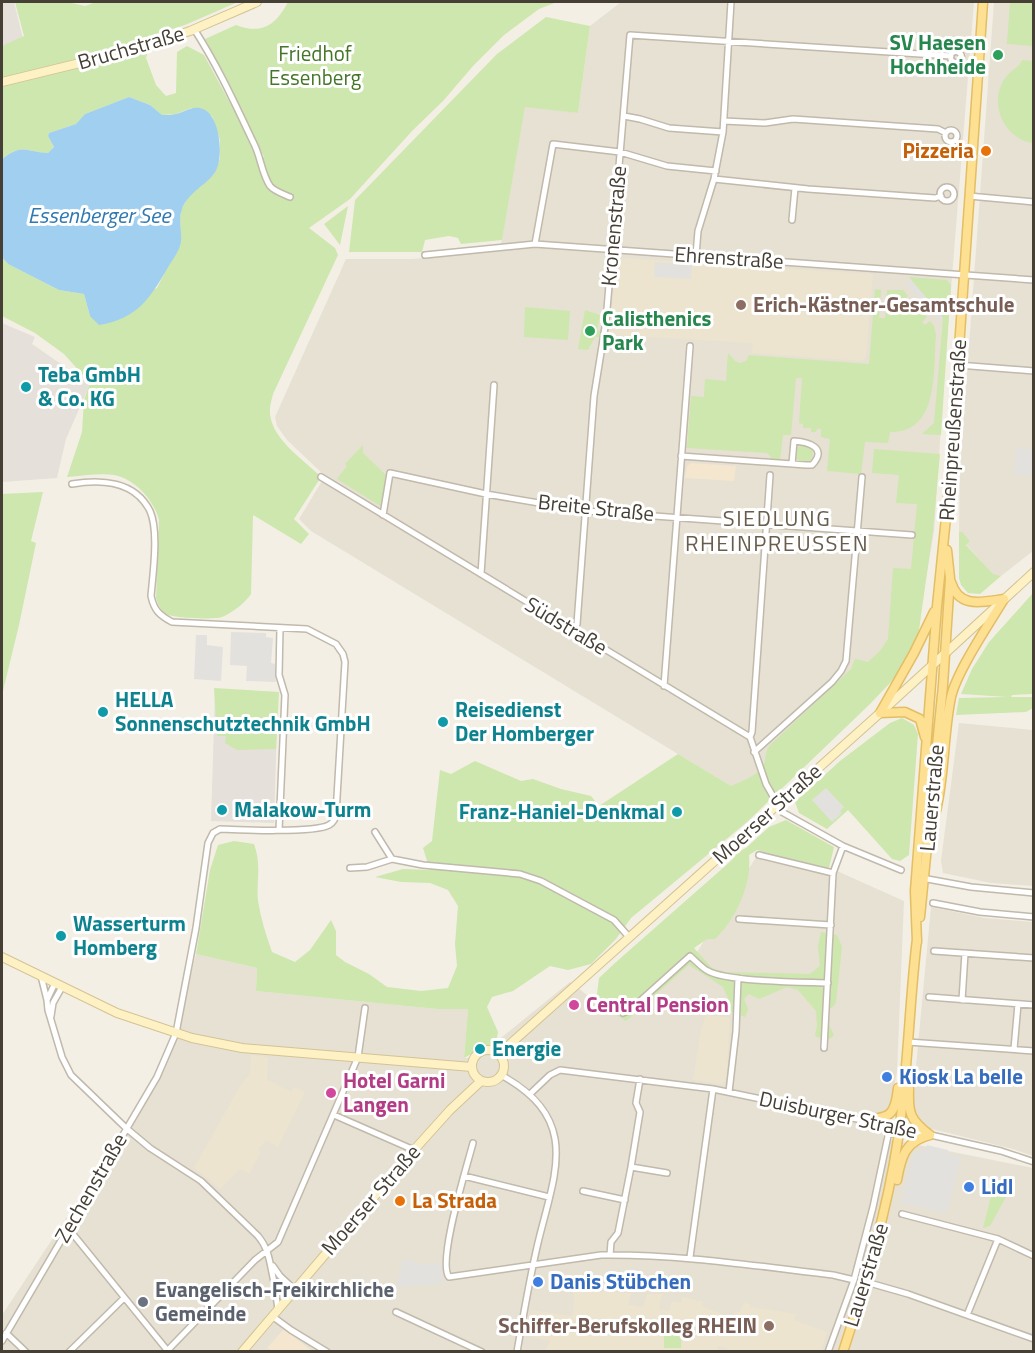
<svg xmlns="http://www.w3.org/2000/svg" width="1035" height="1353" font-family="'Titillium Web',sans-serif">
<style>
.residential{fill:#e6e1d3}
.commercial{fill:#f5e6d0}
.industrial{fill:#e5e0da}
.education{fill:#ece4cf}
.green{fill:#cde7ae}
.parking{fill:#e3e1dd}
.water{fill:#a1cff0}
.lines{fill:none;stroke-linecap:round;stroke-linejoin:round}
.street-casing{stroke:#c1b9ab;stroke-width:8}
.secondary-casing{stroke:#d3c395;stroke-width:10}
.primary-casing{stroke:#e3be63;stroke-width:11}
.street{stroke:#fff;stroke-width:5}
.secondary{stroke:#fef1c3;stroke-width:8}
.primary{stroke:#fee093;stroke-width:8}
.leisure-dot{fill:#2e9e5b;stroke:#fff;stroke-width:2}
.food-dot{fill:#e8710a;stroke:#fff;stroke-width:2}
.education-dot{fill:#8d6e63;stroke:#fff;stroke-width:2}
.culture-dot{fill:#0f9aa8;stroke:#fff;stroke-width:2}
.hotel-dot{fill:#d1479c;stroke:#fff;stroke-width:2}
.shop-dot{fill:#3f7fe0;stroke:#fff;stroke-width:2}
.worship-dot{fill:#6b7280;stroke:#fff;stroke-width:2}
.labels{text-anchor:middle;stroke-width:6;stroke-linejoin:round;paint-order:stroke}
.leisure-label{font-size:21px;font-weight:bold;fill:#27864d;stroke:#fff;text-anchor:end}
.street-label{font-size:21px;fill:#453f35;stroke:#fff}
.park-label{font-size:21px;fill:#457628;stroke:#fff}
.food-label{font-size:21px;font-weight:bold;fill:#c56008;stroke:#fff;text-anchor:end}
.education-label{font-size:21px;font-weight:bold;fill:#785e54;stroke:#fff;text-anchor:start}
.culture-label{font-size:21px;font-weight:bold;fill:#0d838f;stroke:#fff;text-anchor:start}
.hotel-label{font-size:21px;font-weight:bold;fill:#b23c85;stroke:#fff;text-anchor:start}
.shop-label{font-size:21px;font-weight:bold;fill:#366cbe;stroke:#fff;text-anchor:start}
.worship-label{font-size:21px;font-weight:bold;fill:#5b616d;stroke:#fff;text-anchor:start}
.water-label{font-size:22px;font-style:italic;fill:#2f78b0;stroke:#fff}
.neighbourhood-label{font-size:22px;letter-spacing:1.5px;fill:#685d4c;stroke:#fff}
</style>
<rect width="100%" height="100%" fill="#f3efe5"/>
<!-- residential -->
<path class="residential" d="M621 2H974L946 352 934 531 921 609 752 799 311 531 299 519 325 476 287 440 277 426 275 417 346 259H413L500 250 525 106 578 113 590 26Z
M994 2H1033V551L1001 576 993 575 966 544 970 541 962 533 959 532 960 470Z
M959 723 1033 730V886L991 883 943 873 941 861Z
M763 846 837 871 904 901 897 1072 883 1138 1033 1168V1351L2 1352V1315L126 1128 157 1077 176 1033 196 954 257 968 256 991 437 1009H468L464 1058H476L570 982 596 1002 626 1020 689 965Z
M931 907 985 918 1033 922V1156L1013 1149 924 1127 916 1117 913 1110 915 1077Z"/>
<!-- commercial -->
<path class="commercial" d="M691 463 736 466 734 481 685 478 687 466Z
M284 1329 312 1351H272L267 1348Z"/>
<!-- industrial -->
<path class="industrial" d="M2 2H14L26 51 2 58Z
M2 323 35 337 32 344 90 384 66 439 57 478 2 482Z
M215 691 278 692 274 823 211 821Z"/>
<!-- education -->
<path class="education" d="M622 258 873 274 866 357 862 361 752 353 753 343 609 335 617 260Z
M706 1015 730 1017 727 1070 725 1080 722 1084 693 1080 701 1030Z
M251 1055 268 1057 267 1080 291 1092 294 1087 305 1092 278 1147 266 1140 258 1150 261 1152 249 1174 240 1169 220 1189 194 1168 241 1084 250 1074Z
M573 1291 631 1293 628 1305 643 1307 647 1294H662L659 1309 669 1311 672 1301 681 1303 683 1297 703 1302 702 1306 731 1318 735 1311 740 1312 744 1303 750 1304V1307L797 1314 794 1320 827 1332 821 1352 733 1351 719 1346 716 1352 545 1351 550 1341 532 1337 533 1334 527 1333 531 1310 572 1316 574 1300Z"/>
<!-- green -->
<path class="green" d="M15 2H67L85 6 96 2H238L185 25 153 35 146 58 156 85 166 96 176 93 177 52 187 46 204 55 237 116 257 160 264 157 227 79 205 39 236 25C262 35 276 25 288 2H557L539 9 504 35 473 66 443 101 413 130 350 199 309 228 335 248 338 255 273 394C272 399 270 404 270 409 268 437 303 459 321 477L294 519 309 534 301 544 253 515 251 594C245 603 232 613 222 617 214 620 173 618 166 614 160 610 158 604 156 598L159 520C154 500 135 479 114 475 100 473 82 476 67 477L82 432 84 400 90 383 64 354 35 333 2 316V257L8 264 59 290 84 294 90 316 157 288 181 240 180 219 181 210 189 196 214 174 220 158V140L212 116 191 108 176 114 162 115 150 105 129 97 85 114 76 124 49 133 48 136 54 147 48 153C25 152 22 143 2 159V46L24 36Z
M1010 2H1033V46L1007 44Z
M546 17 590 26 578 113 525 107 502 240 461 244 458 238 449 236 425 240 422 252H349L355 200 497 54Z
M1022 60 1033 61V143C1004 139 987 102 1006 77 1011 70 1019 68 1022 60Z
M348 206 340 245 324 224Z
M909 277 947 280 951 285 941 435 922 434 934 423 943 318Z
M875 289 881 290 879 318H885L887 290H903L908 296 901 303 904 306 907 304 910 308 915 304 927 317 922 322 925 325 930 321 934 326 936 335C933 369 940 433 890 432L888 443 865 442 861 474 827 471 830 439 821 437V429H817L816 432H811V428H803V424L799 423 802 378H796L791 435H783L780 460 773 459 767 453 687 448 691 396 704 397 705 379 726 381 728 353 735 361 740 363 746 361 749 355 869 364Z
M525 307 570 311 568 340 524 337Z
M585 310 600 315 597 330 603 332 602 337H595L588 350 578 349Z
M363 445V453L386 475 382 507 337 479 347 466 345 464Z
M795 454a9 9 0 1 1 18 0a9 9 0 1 1-18 0Z
M874 449 940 454 933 530 918 637 908 659 890 683 870 704 747 822 631 918 616 939 591 964 568 970 550 966 513 991 492 997 487 1007 498 1032 496 1044 486 1046 464 1058 468 1009H437L256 991 257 968 196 954 210 870 218 845 234 841 254 844C262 867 256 879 258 901 261 919 266 935 272 952L295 962 310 950 331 920 336 931V955L345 962 369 974 387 987 421 991 448 988 457 966 455 944 458 906 448 890 430 883 401 882 375 877 403 869 430 870 423 848 432 841 440 770 451 774 475 761 521 781 533 779 561 789 591 796 599 806 678 754 731 786C742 781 758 776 764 764 766 758 765 752 769 746L851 669 855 659 868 662 880 651 888 639 893 568 911 569 917 504 896 503 899 475 872 473Z
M43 492 31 541 36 543 19 625 2 695V494Z
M959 532H962L970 541 966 545 993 574 1001 576 980 594 968 593 961 585 959 578Z
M1033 593V694L1012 695 1011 697H1033V708L1026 712 956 715 959 698 1007 697 961 694 972 669 989 642Z
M214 688 279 692 276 749 237 750 225 743 226 736H217Z
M902 718 914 725 918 734 909 855 900 861 892 859 848 810 827 829 799 813 795 802 840 761 890 723Z
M786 820 834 847 829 868 757 850 749 855C752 884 736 919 715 939H707L694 948 712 968 725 972 810 974 820 966 818 946 821 932 837 935 842 947 836 1002 833 1007 827 1010V1020L834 1035 830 1039 816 1037 815 1035 817 1026 816 1011 798 990 787 987 759 999 749 994 744 999 748 1009 745 1017 727 1010 731 1005 723 987 689 965 626 1021 596 1002 599 978 615 963 732 860 736 853 746 848 769 827Z
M992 1193 1006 1197 990 1226 983 1228Z
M664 1320 682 1321 681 1348H664Z"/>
<!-- parking -->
<path class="parking" d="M655 262 692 265 691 279 654 277Z
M911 280 943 318 939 321 906 284Z
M1016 448 1033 450V476L1014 475Z
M231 632 266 633V637L273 638 271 663 275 664 276 682 246 681 247 666 230 665Z
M196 635H207V645L223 647 221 681 194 679Z
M826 788 844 807 840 811 842 813 832 822 812 800Z
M927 1145 948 1150 947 1154 961 1157 947 1213 901 1203 914 1152 926 1149Z
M403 1259 427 1265 441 1263 443 1283 398 1287 396 1289Z"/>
<!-- water -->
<path class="water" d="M129 97 150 105 162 115C167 115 172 115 176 114 186 112 192 105 203 109 221 116 225 162 213 175 203 187 188 193 182 209 178 219 182 230 181 241 180 251 172 260 167 269 149 300 136 319 99 325L90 316 84 294 59 290 8 264 2 257V159C23 143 25 152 48 153L54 147 48 136 49 133 76 124 85 114Z"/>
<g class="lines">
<!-- street casing -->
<g class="street-casing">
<path id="street" d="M194 29C218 66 236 106 255 146 261 159 262 174 270 186 274 191 283 194 290 197
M950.5 57a5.5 5.5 0 1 1 11 0a5.5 5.5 0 1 1-11 0Z
M624 116 640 119 669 128 723 132
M724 121 765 123 793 119 938 129 946 133
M945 136a6 6 0 1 1 12 0a6 6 0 1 1-12 0Z
M714 179 808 189 935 198 941 196
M940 194a7 7 0 1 1 14 0a7 7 0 1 1-14 0Z
M969 196 1034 202
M792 220 795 188
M535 244 553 144 620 152 667 166 716 171
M425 255 535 244 1034 280
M696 255 698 231 714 179 723 132 731 2
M958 365 1034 371
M681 456 806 465H812C828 448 809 442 794 441L792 464
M321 477 750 737 766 784 782 812 843 846 901 870
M383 515 390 473 486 494 586 511 912 535
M481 574 494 385
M573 630 577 624 594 396 606 321 630 35 951 56
M664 686 690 346
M750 737 752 732 770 475
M754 752 832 682 841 671 846 661 862 477
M279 830 285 695 279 675 280 628
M375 832 392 859 423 865 520 874 541 881 614 920 629 937
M759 855 833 873
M350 868 367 867 392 859
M922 878 971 887 1034 893
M933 903 980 912 1034 917
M739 919 831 925
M934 951 1034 958
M41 976 47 1000
M55 983 47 1000 48 1010 62 1057 71 1075 126 1128 150 1148 201 1181 258 1236C270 1250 270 1266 274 1282L291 1293
M929 997 1034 1005
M962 1000 965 953
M623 1013 630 1010 690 956C696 961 702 968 708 971 728 982 802 982 828 983
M51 1016 53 1003 62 987
M908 1042 1034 1051
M824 1048 833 873 843 846
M1014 1049 1018 1004
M501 1075C583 1120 554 1174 537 1247 529 1282 523 1317 517 1352
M729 1092 736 1031 738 978
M531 1093 550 1075 560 1070 713 1089 900 1128 1001 1151 1034 1162
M334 1115 414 1150
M473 1143C467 1166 437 1262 449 1277L601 1255C679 1254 756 1266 833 1275L854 1280
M631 1167 667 1173
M464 1176 549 1197
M583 1191 625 1200
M902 1214 998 1239 1034 1256
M68 1228 167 1350
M610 1255 611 1242 618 1233 631 1167 640 1112 636 1103 640 1079
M690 1257 713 1089
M273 1266 280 1276 294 1289
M274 1282 278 1309
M866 1282 908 1294 1034 1339
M396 1312 482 1352
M967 1315 998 1239
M272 1316 291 1330 327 1352
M6 1333 26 1352
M2 1341 157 1077 176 1033 196 928 208 843 213 833 220 829C240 830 315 833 329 825 334 822 335 819 336 814L345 662 343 654 336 644 307 629 172 622C159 615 154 610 151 596 153 573 159 531 150 511 135 481 101 479 72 484
M69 1352 124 1298
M166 1352 255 1260 278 1242 358 1057 365 1008
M828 1352 854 1280 873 1207 888 1136 900 1128"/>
</g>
<!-- secondary casing -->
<g class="secondary-casing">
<path id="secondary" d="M2 82 133 50 190 31 257 2
M2 957 117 1013 192 1038 242 1048 472 1067
M472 1066a16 16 0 1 1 32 0a16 16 0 1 1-32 0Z
M499 1054 880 713 1034 572
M242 1352 414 1150 450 1110 481 1081"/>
</g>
<!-- primary casing -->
<g class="primary-casing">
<path id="primary" d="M951 582C959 609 982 602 1004 599
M880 713 914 653 934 612
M880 713 905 712 920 719 925 737
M935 815C945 777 943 736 951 697 957 671 989 624 1004 599
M920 917 943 685 950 578 947 550
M917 942 915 891 937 606 950 478 983 2
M909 1089C908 1113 910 1120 930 1135
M863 1120C890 1118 895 1116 898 1088
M897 1180C901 1157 905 1141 930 1135
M843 1352C866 1281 887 1212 898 1139 908 1073 909 1005 917 939"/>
</g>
<!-- street -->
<use href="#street" class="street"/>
<!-- secondary -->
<use href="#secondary" class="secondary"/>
<!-- primary -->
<use href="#primary" class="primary"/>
</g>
<!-- markers -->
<g class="leisure-dot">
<circle cx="998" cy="55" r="6"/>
<circle cx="590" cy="331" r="6"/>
</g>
<g class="food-dot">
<circle cx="986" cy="151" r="6"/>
<circle cx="400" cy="1201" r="6"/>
</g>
<g class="education-dot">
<circle cx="741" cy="305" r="6"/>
<circle cx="769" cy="1326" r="6"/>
</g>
<g class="culture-dot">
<circle cx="26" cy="387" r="6"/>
<circle cx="103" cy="712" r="6"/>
<circle cx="443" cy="722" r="6"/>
<circle cx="222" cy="810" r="6"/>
<circle cx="677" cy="812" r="6"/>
<circle cx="61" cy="936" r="6"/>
<circle cx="480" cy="1049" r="6"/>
</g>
<g class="hotel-dot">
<circle cx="574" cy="1005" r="6"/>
<circle cx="331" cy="1093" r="6"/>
</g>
<g class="shop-dot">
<circle cx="887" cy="1077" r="6"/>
<circle cx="969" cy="1187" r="6"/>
<circle cx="538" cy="1282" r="6"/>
</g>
<circle class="worship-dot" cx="143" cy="1302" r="6"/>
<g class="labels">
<!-- leisure labels -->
<g class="leisure-label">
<text x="986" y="50">SV Haesen<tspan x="986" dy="24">Hochheide</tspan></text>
<text x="602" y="326" text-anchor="start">Calisthenics<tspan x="602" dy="24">Park</tspan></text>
</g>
<!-- street labels -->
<g class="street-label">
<text transform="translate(131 48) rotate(-16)" y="7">Bruchstraße</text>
<text transform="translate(614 226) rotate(-85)" y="7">Kronenstraße</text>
<text transform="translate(729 258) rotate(4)" y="7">Ehrenstraße</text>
<text transform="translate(953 430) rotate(-86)" y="7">Rheinpreußenstraße</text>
<text transform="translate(596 508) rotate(6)" y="7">Breite Straße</text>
<text transform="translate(566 626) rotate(31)" y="7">Südstraße</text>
<text transform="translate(932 798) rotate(-85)" y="7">Lauerstraße</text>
<text transform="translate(767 814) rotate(-42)" y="7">Moerser Straße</text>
<text transform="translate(838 1115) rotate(12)" y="7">Duisburger Straße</text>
<text transform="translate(91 1188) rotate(-60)" y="7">Zechenstraße</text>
<text transform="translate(371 1200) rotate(-49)" y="7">Moerser Straße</text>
<text transform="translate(866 1275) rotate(-73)" y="7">Lauerstraße</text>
</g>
<!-- park labels -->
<g class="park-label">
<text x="315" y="61">Friedhof<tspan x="315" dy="24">Essenberg</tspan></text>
</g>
<!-- food labels -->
<g class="food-label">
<text x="974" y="158">Pizzeria</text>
<text x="412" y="1208" text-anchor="start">La Strada</text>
</g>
<!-- education labels -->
<g class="education-label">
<text x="753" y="312">Erich-Kästner-Gesamtschule</text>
<text x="757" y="1333" text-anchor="end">Schiffer-Berufskolleg RHEIN</text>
</g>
<!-- culture labels -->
<g class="culture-label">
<text x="38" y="382">Teba GmbH<tspan x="38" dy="24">&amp; Co. KG</tspan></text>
<text x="115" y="707">HELLA<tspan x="115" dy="24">Sonnenschutztechnik GmbH</tspan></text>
<text x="455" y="717">Reisedienst<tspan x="455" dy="24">Der Homberger</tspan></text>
<text x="234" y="817">Malakow-Turm</text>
<text x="665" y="819" text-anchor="end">Franz-Haniel-Denkmal</text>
<text x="73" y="931">Wasserturm<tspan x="73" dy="24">Homberg</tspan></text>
<text x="492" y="1056">Energie</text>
</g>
<!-- hotel labels -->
<g class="hotel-label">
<text x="586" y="1012">Central Pension</text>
<text x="343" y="1088">Hotel Garni<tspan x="343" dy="24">Langen</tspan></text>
</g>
<!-- shop labels -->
<g class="shop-label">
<text x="899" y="1084">Kiosk La belle</text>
<text x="981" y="1194">Lidl</text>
<text x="550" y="1289">Danis Stübchen</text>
</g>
<!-- worship labels -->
<g class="worship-label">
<text x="155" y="1297">Evangelisch-Freikirchliche<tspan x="155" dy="24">Gemeinde</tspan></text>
</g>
<!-- water labels -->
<g class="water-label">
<text x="99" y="223">Essenberger See</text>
</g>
<!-- neighbourhood labels -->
<g class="neighbourhood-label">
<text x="777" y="526">SIEDLUNG<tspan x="777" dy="25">RHEINPREUSSEN</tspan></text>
</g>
</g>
<!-- border -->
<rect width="1035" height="1353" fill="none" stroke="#453f35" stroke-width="6"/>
</svg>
